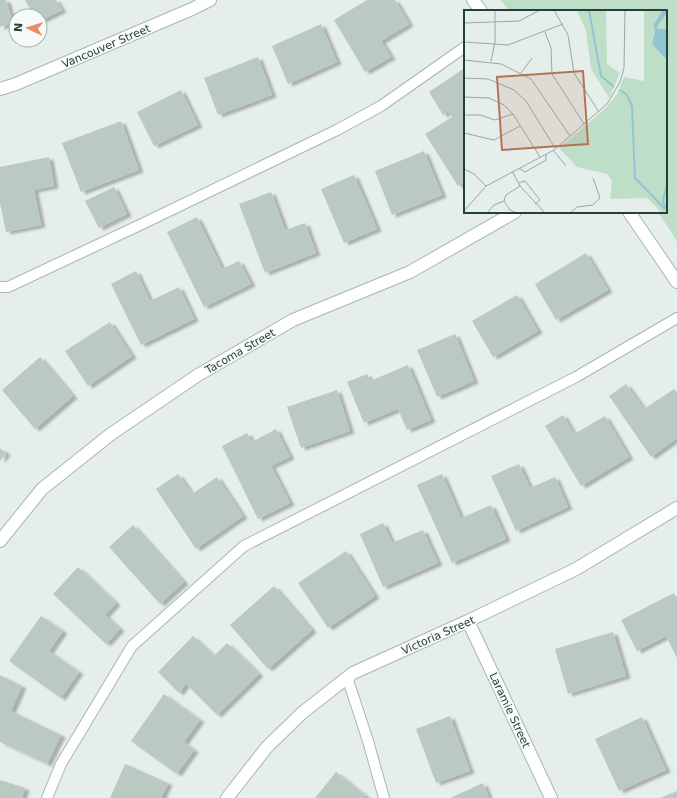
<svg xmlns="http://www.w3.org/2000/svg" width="677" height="798" font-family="'DejaVu Sans',sans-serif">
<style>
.green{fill:#bfdec8}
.building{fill:#bbc9c3;filter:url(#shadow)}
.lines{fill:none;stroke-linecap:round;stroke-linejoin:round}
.service-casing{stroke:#a8b6b1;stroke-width:12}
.minor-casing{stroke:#a8b6b1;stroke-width:14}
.tertiary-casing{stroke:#a8b6b1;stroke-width:14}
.service{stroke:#fff;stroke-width:10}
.minor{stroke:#fff;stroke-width:12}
.tertiary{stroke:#fff;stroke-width:12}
.labels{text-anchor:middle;stroke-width:3.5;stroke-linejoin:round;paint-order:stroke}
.street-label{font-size:11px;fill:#254039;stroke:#f6faf8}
.inset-river{fill:none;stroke:#90c5d1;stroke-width:2}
.inset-road{fill:none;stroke:#98a8a3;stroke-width:1}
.view{fill:#b27357;fill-opacity:0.15;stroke:#b27357;stroke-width:2}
.inset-edge{fill:none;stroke:#254039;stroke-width:2}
</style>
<defs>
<filter id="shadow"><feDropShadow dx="4.5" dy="2.5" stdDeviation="1" flood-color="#0004"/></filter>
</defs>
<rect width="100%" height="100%" fill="#e5eeea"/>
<!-- green -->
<path class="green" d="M501 0H677V241L658 212H666V11H509Z"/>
<!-- building -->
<path class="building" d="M0 0H6L13 23 0 27Z
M25 0H56L62 10 40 21V16H34Z
M367 0H395L409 24 381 41 391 57 365 72 334 20Z
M321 24 337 62 288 84 272 46Z
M258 57 272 95 218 115 204 78Z
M463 69 465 73V181L458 186 425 134 452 117 448 111 443 115 429 92Z
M181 90 198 125 154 146 137 112Z
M121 121 139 170 81 192 62 143Z
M424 151 442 195 392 215 375 171Z
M49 157 54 186 34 190 41 225 6 232 0 203V167Z
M354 175 377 229 344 243 321 189Z
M114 187 127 214 99 228 85 201Z
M271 192 285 230 305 223 316 253 265 273 239 204Z
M197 217 222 269 239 261 251 284 204 307 167 232Z
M586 253 608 290 556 320 535 284Z
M136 271 150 301 179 287 194 319 141 345 111 284Z
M517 295 538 331 493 357 472 321Z
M110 322 132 356 88 386 65 351Z
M455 334 474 381 437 397 417 350Z
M40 357 73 396 35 429 2 390Z
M408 365 431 420 407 430 398 409 364 423 347 382 367 374 370 381Z
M626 384 644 409 674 389 677 393V438L651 457 609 396Z
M337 390 350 431 301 448 287 407Z
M563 415 574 434 605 416 629 457 581 486 545 426Z
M276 429 290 457 271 466 290 503 258 519 222 446 247 433 252 442Z
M0 448 6 453 0 461Z
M519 464 530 488 555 477 568 507 516 531 491 476Z
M178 474 192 494 217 477 243 516 196 549 156 489Z
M442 474 461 518 491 505 506 539 452 563 417 485Z
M383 523 392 543 423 530 438 563 383 587 360 534Z
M133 525 184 582 160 604 109 547Z
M346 551 375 596 328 628 298 583Z
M78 567 116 603 105 615 120 629 106 644 53 594Z
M274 586 312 630 268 669 230 625Z
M674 593 677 599V658L666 636 637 651 621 620Z
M41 616 63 631 49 651 79 672 61 698 9 661Z
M613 632 626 676 568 694 555 649Z
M193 636 214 656 227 643 259 674 217 715 186 684 179 693 158 672Z
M0 675 22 686 11 711 61 735 47 764 0 742Z
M164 694 200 720 184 742 194 750 177 774 131 741Z
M450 716 470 771 436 783 416 729Z
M642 717 666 770 619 791 595 739Z
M125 764 168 783 161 798H110Z
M336 772 366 796 364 798H315Z
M0 780 25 788 22 798H0Z
M483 783 489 798H450Z
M677 791V798H660Z"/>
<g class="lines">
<!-- service casing -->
<g class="service-casing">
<path id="service" d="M0 287H8L142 224 337 130 381 106 465 47
M347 677 368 741 384 798
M47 798 61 764 132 646 244 546 576 377 677 318"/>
</g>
<!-- minor casing -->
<g class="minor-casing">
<path id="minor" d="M0 89 16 84 192 9 210 0
M0 541 42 489 111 434 198 375 293 320 410 272 515 212
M468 621 551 798
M227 798 267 747 302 713 353 673 468 621 576 569 677 508"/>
</g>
<!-- tertiary casing -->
<g class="tertiary-casing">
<path id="tertiary" d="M473 0 481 11
M629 212 677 282"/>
</g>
<!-- service -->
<use href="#service" class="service"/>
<!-- minor -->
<use href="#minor" class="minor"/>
<!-- tertiary -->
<use href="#tertiary" class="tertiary"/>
</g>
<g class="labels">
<!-- street labels -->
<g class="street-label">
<text transform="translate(106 46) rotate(-23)" y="4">Vancouver Street</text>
<text transform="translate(240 351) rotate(-30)" y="4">Tacoma Street</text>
<text transform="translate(438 635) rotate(-24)" y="4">Victoria Street</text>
<text transform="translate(510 710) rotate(65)" y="4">Laramie Street</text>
</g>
</g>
<!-- overview -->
<g transform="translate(464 10)">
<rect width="203" height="203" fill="#e5eeea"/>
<path d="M113 0H142L143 54 156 63 145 88 127 59 122 21ZM180 0H203V203H198L183 188 146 189 148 171 143 164 113 157 95 138 143 97 153 84 160 67 180 71Z" fill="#bfdec8"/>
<path d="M199 0H203V3L193 16 194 19H203V50L188 34 191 22 190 14Z" fill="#90c5d1"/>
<path class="inset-river" d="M125 0 137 66 150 77M156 80 163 85 168 96 171 168 201 199M203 174 199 191 203 201"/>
<path class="inset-road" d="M90 0 104 25 110 63 135 102M0 13 55 11 76 0M81 22 87 38 88 64 120 114M0 32 44 35 99 14M0 50 37 54 67 69 106 126M27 51 31 32V0M57 63 68 48M0 68 24 69 50 80 62 91 91 138M0 87 25 88 40 95 49 104 76 147M0 105H16L31 110 49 104M0 123 30 130 56 116M89 140 102 156M55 158 61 162 82 150V144M0 159 10 164 22 176M48 161 56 176 81 203M54 173 61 171 76 190 71 194M0 201 22 176 90 140 143 94 156 72 160 58 161 0M23 203 30 195 40 191M53 203 46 200 40 191 42 185 56 176M106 203 113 197 129 195 136 188 129 168"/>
<path class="view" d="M119 61 124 134 38 140 33 67Z"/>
<rect width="203" height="203" class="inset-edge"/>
</g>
<!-- north arrow -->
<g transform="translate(28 28) rotate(274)"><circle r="19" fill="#f6faf8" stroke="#a2b0ac"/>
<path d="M0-3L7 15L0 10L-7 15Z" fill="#ee8964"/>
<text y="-6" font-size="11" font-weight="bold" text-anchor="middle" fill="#254039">N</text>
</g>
</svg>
